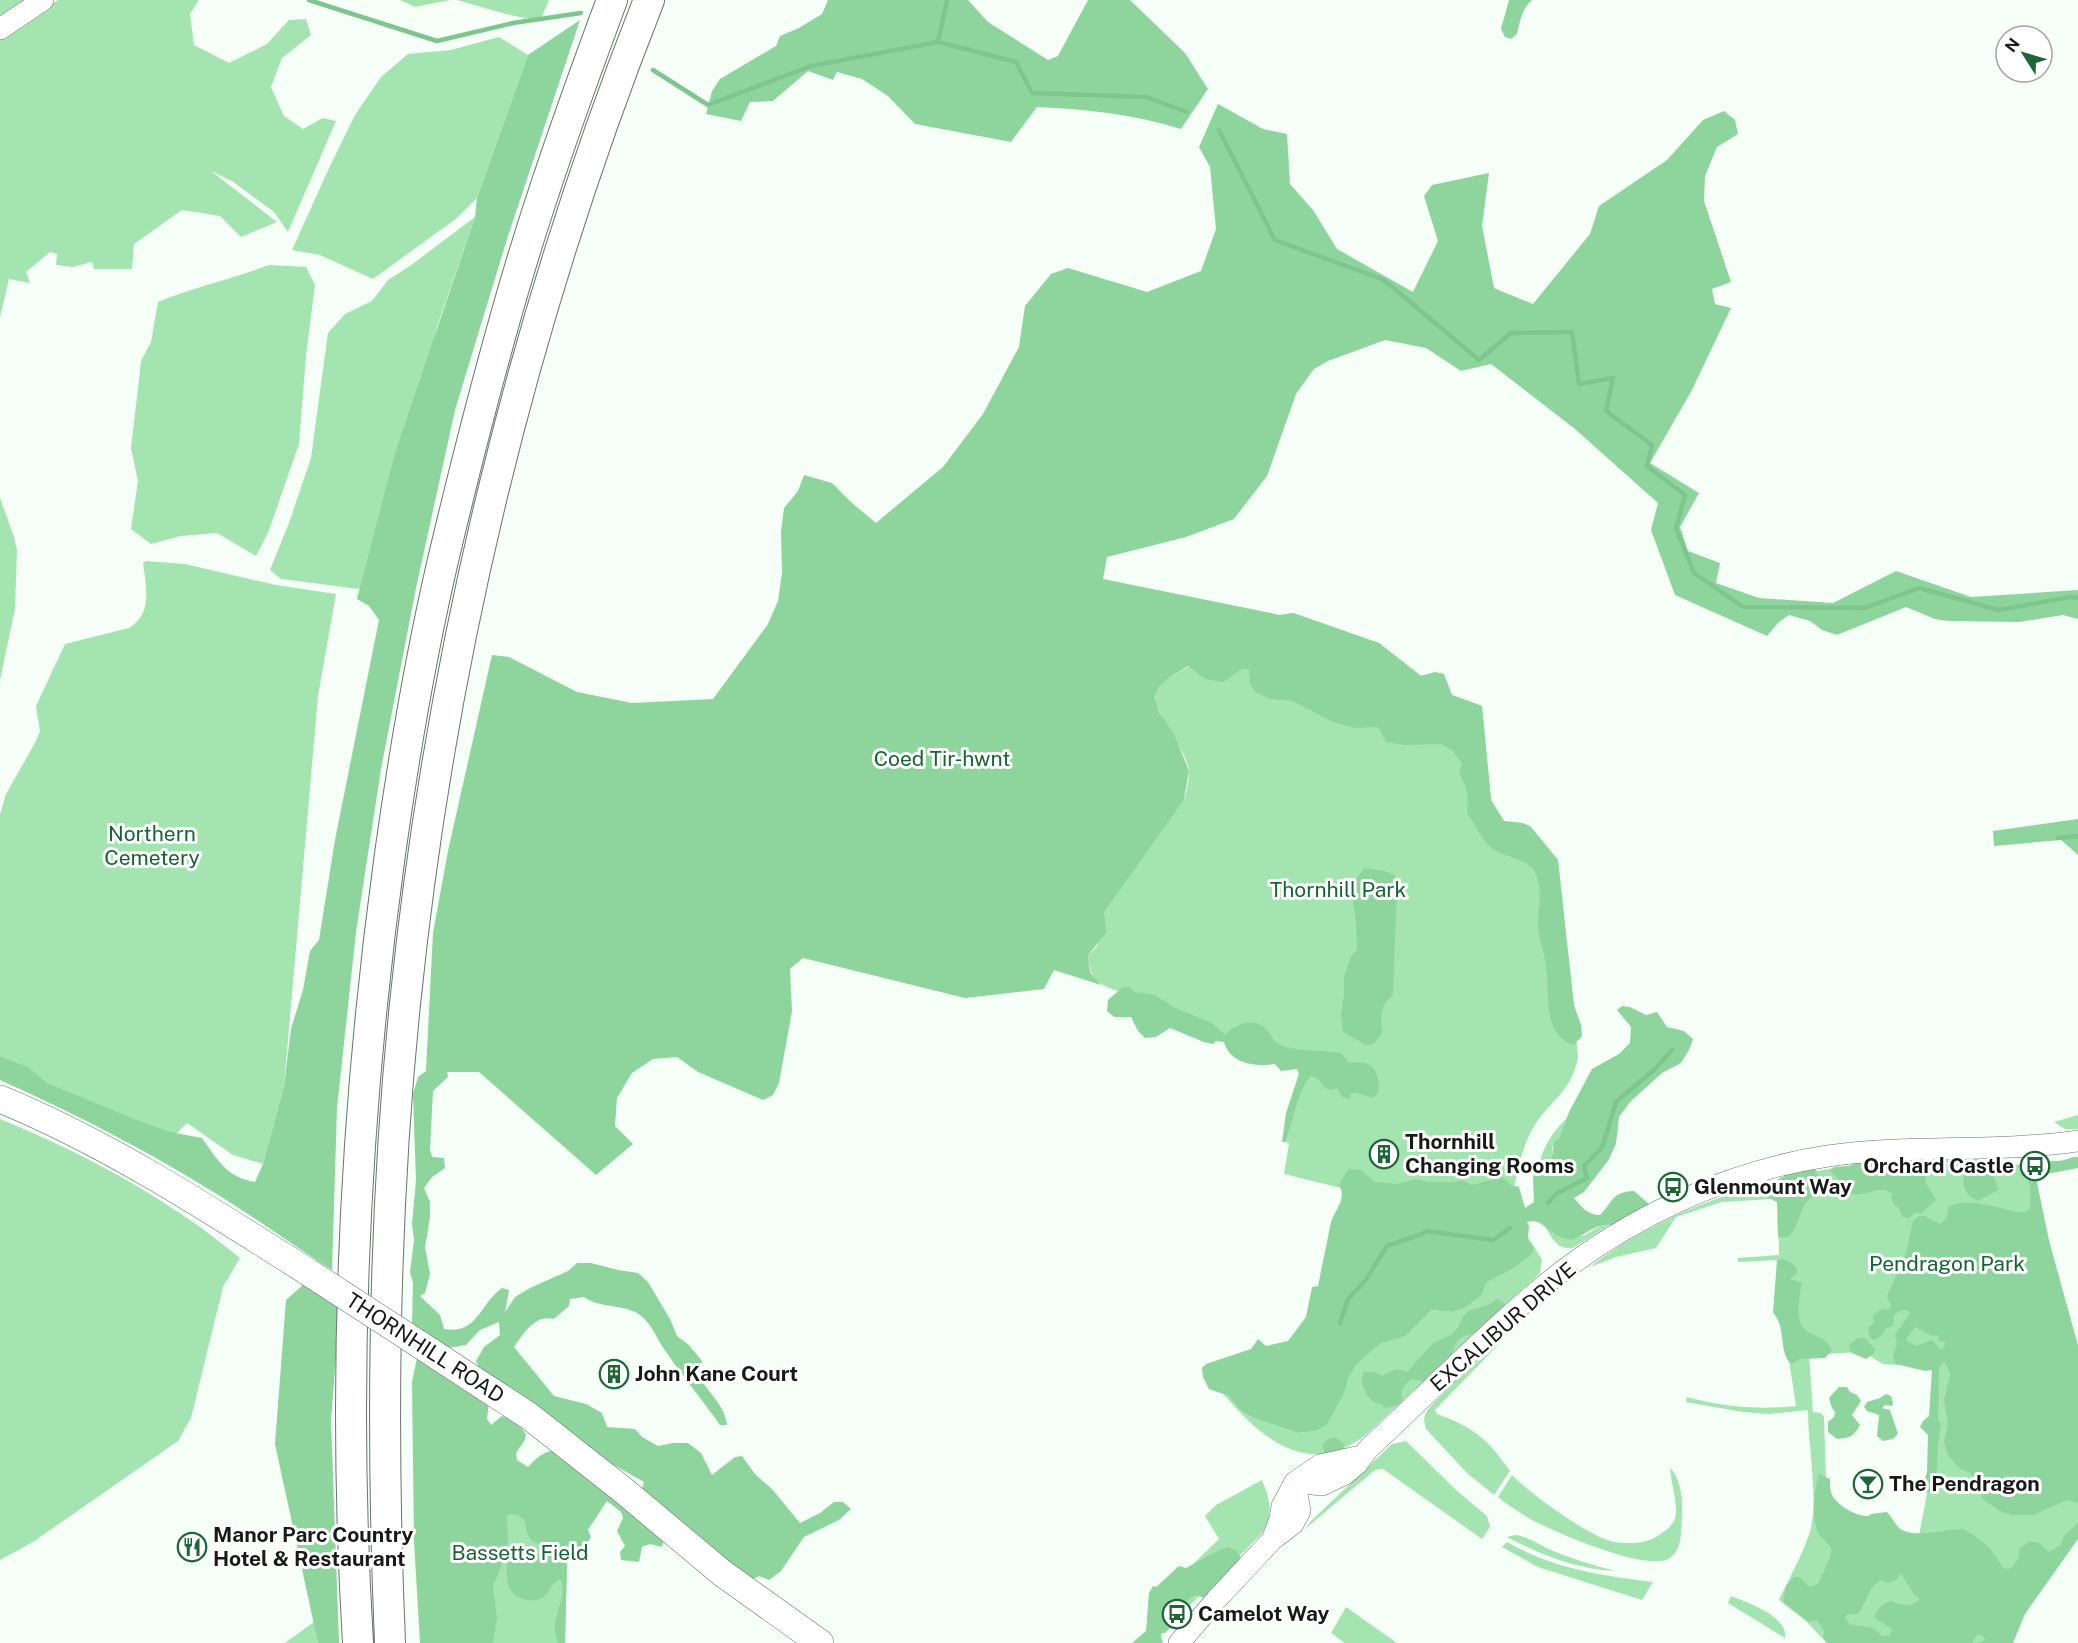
<svg xmlns="http://www.w3.org/2000/svg" width="2078" height="1643" font-family="'Public Sans',sans-serif">
<style>
.green{fill:#a4e4b1;fill-rule:evenodd}
.forest{fill:#8dd59d;fill-rule:evenodd}
.lines{fill:none;stroke-linecap:round;stroke-linejoin:round}
.stream{stroke:#7ec58e;stroke-width:4.5}
.tertiary-casing{stroke:#6c736d;stroke-width:22}
.primary-casing{stroke:#6c736d;stroke-width:28}
.motorway-casing{stroke:#6c736d;stroke-width:32}
.tertiary{stroke:#fff;stroke-width:21}
.primary{stroke:#fff;stroke-width:27}
.motorway{stroke:#fff;stroke-width:30}
.primary-bridge-casing{stroke:#6c736d;stroke-width:28;stroke-linecap:butt}
.primary-bridge{stroke:#fff;stroke-width:27}
.labels{text-anchor:middle;stroke-width:6;stroke-linejoin:round;paint-order:stroke}
.park-label{font-size:21px;fill:#166432;stroke:#fff}
.poi-label{font-size:21px;font-weight:bold;fill:#171a17;stroke:#fff;text-anchor:start}
.street-label{font-size:21px;fill:#171a17;stroke:#fff}
</style>
<rect width="100%" height="100%" fill="#f5fef7"/>
<!-- green -->
<path class="green" d="M0 0H35L0 21Z
M58 0H199L190 14 194 45 229 63 267 44 289 20 306 19 311 35 282 58 271 87 284 116 303 129 323 118 336 121 288 232 274 212 232 181 211 171 277 222 241 237 220 216 182 210 134 244 132 269H94L92 262 73 267 56 265 57 254 50 252 26 272 30 283 9 279 0 317V39Z
M400 0H450L415 7Z
M457 0H549L540 21 506 14Z
M499 37 528 55 477 198 457 218 373 279 320 255 292 250 330 166 355 115 381 77 408 54 451 50Z
M475 217 437 327 426 383 367 590 281 579 270 570 289 523 311 458 328 333 345 314 372 301 388 280 410 266Z
M269 265 306 267 315 285 306 356 299 444 268 533 256 556 217 533 181 536 151 544 131 529 138 481 131 448 140 371 141 361 151 342 158 302C194 287 233 279 269 265Z
M0 498 14 537 17 550 15 609 0 680Z
M146 561 185 564 276 585 336 594 318 696 284 1086 263 1164 233 1155 187 1123 170 1140 47 1083 29 1067 0 1056V815L6 794 35 743 40 731 36 706 65 644 129 628C153 614 146 586 143 563Z
M1293 613 1379 643 1427 680 1452 695 1482 706 1491 800 1504 821 1522 823 1530 826 1558 860 1578 1057C1571 1094 1550 1099 1533 1128 1522 1147 1518 1170 1513 1192L1349 1190 1284 1174 1289 1143 1284 1142 1300 1068 1115 998 1118 991C1096 984 1091 979 1088 955L1097 946 1103 912 1184 800C1187 791 1189 781 1189 772 1187 748 1152 713 1156 695 1157 687 1164 682 1170 677L1280 615Z
M2078 1115V1129H2065L2054 1122Z
M1568 1117 1559 1139 1552 1148V1156L1548 1164 1538 1168C1543 1147 1552 1132 1568 1117Z
M0 1119C64 1145 127 1177 184 1216 204 1229 222 1244 240 1258L223 1287 191 1418 178 1441 33 1542 0 1560Z
M1980 1159 2034 1167 2049 1241 2078 1346V1538L1997 1643H1827L1805 1620 1779 1600C1788 1581 1810 1541 1812 1522 1817 1486 1808 1447 1808 1410L1768 1414 1743 1412 1686 1402 1687 1397C1724 1407 1759 1410 1796 1406L1783 1321 1779 1260 1738 1262V1258L1779 1255 1778 1202 1787 1198 1722 1202 1676 1217 1656 1248 1616 1257 1590 1267C1658 1214 1749 1182 1834 1168 1882 1159 1932 1161 1980 1159ZM1859 1352 1868 1355 1883 1364 1934 1367 1929 1483 1919 1536 1884 1524 1827 1512 1824 1417 1821 1413 1813 1412 1809 1355Z
M1603 1224H1611L1573 1248C1557 1250 1552 1238 1544 1225L1554 1234 1584 1236Z
M1528 1236 1542 1260 1540 1273 1368 1433C1310 1481 1261 1439 1222 1392L1230 1396 1240 1410 1251 1417 1298 1433 1316 1431 1327 1425 1344 1394 1349 1377 1357 1364 1380 1344 1406 1336 1432 1310 1451 1312 1465 1308 1482 1295 1487 1282 1534 1248Z
M1501 1342 1435 1410 1437 1414C1473 1427 1488 1439 1510 1471L1494 1495 1467 1473 1426 1429C1425 1424 1423 1420 1425 1415 1430 1402 1487 1353 1501 1342Z
M1406 1441 1457 1491 1487 1516 1490 1527 1482 1539 1383 1469 1375 1470 1305 1529 1311 1521 1392 1444Z
M476 1462 582 1539 567 1563 565 1643H472Z
M1670 1468C1681 1478 1683 1501 1682 1515 1681 1529 1683 1549 1670 1558 1648 1573 1555 1532 1532 1520 1520 1513 1508 1505 1498 1497L1512 1475C1529 1493 1592 1539 1615 1542 1629 1544 1648 1544 1659 1535 1667 1530 1675 1524 1676 1514 1677 1502 1671 1481 1670 1468Z
M1262 1480C1270 1499 1274 1515 1262 1533L1203 1593 1173 1620 1155 1643H1136L1142 1638 1150 1623 1156 1587 1179 1566 1186 1571 1219 1539 1205 1516 1216 1505Z
M1515 1535C1527 1536 1539 1545 1551 1550 1572 1559 1593 1565 1615 1571 1576 1569 1541 1555 1507 1537Z
M1507 1542C1554 1569 1600 1575 1653 1582L1642 1600 1538 1567 1502 1547Z
M1731 1596C1747 1602 1789 1617 1785 1638L1728 1603Z
M1346 1607 1397 1643H1345L1331 1633Z
M314 1622 318 1643H285Z"/>
<!-- forest -->
<path class="forest" d="M828 0H968L988 22 1048 60 1058 56 1088 0H1130L1185 53 1208 89 1181 129C1133 114 1086 109 1037 107L1011 142 915 124 888 96 862 79 837 72 833 80 808 71 773 101 750 102 741 121 706 114 712 91 720 79 776 46 780 36 799 28 822 14Z
M1509 0H1532C1522 9 1520 21 1517 34L1511 39 1505 37 1501 29Z
M580 20 507 239 455 410 416 588 381 769 356 932 337 1108 332 1270C302 1251 274 1231 245 1212 167 1161 85 1118 0 1080V1056L29 1067 47 1083 134 1119 170 1132 202 1138C218 1160 226 1177 255 1182L263 1164 284 1086 291 1029 303 990 310 951 319 940 335 840 379 620 369 606 357 599 395 453 475 217 477 198 528 55Z
M1218 104 1263 129 1287 134 1290 184 1313 210 1337 249 1413 292 1438 241 1424 196 1432 185 1489 173 1482 226 1494 288 1533 304 1590 234 1599 206 1667 160 1703 120 1724 111 1735 120 1738 134 1717 147 1705 176 1704 201 1731 282 1712 289 1715 304 1731 308 1692 390 1650 463 1699 493 1680 527 1688 551 1720 563 1716 583 1759 598 1833 603 1896 571 1971 597 2078 590V619L2063 615 2019 622 1948 621 1935 619 1906 607 1837 635 1822 630 1810 621 1789 615 1779 622 1767 636 1675 595 1651 530 1658 503 1575 429 1491 364 1461 371 1426 348 1385 340 1328 361 1314 369 1296 394 1267 476 1234 519 1186 537 1107 557 1103 579 1280 615 1293 613 1379 643 1420 676 1435 672 1444 674 1452 695 1482 706 1491 800 1504 821 1522 823 1530 826 1558 860 1574 1005 1581 1025 1582 1036 1574 1045C1541 1035 1550 992 1546 965 1544 951 1538 938 1538 924 1538 908 1543 890 1536 874 1528 857 1503 858 1490 847 1482 840 1473 821 1467 812 1469 797 1467 786 1459 773L1462 764 1453 751 1441 744 1404 745 1386 742 1378 727 1355 728 1333 722 1292 701 1271 699 1255 692 1250 684 1249 669H1242L1223 682 1205 679 1188 666 1170 677 1159 687 1155 697 1159 712 1174 734 1189 771 1184 800 1104 912 1106 933 1088 955 1090 972 1101 985 1054 970 1044 989 965 998 803 958 790 969 792 1011 779 1083 773 1095 763 1100 698 1072 677 1057 653 1059 632 1073 617 1098 615 1126 633 1144 596 1175 479 1072H447L448 1077 433 1091 430 1150 432 1157 444 1158 445 1168 432 1177 424 1188 430 1202V1218L425 1247 430 1274 425 1293 420 1296 440 1315 444 1329C477 1335 479 1305 502 1288L509 1290 505 1312 515 1297 530 1288 568 1271 577 1263H591L618 1270 638 1273 648 1282 670 1319 677 1336 689 1345 702 1361 700 1378C709 1393 725 1406 727 1425H720C701 1398 680 1373 662 1346 654 1333 650 1321 637 1313 620 1304 599 1308 584 1297L570 1299 569 1306 554 1319C535 1314 524 1333 514 1347L554 1396 586 1404 602 1413 607 1427 635 1429 642 1437 658 1446 673 1443H688L701 1453 712 1475 735 1457 742 1456 755 1474 772 1489 800 1523 820 1513 834 1502H843L851 1509 839 1520 804 1537 781 1571 769 1580 759 1576 748 1582 642 1489 644 1482 605 1460 482 1373 476 1361 484 1347 500 1335 499 1322 480 1330 466 1345 449 1348C436 1340 425 1333 412 1324L413 1283 410 1272 414 1240 412 1224 416 1180 413 1094 418 1077 426 1071 433 933 448 851 492 655 509 657 577 692 632 703 713 699 768 624 778 601 782 573 781 532 784 508 798 491 804 475 832 483 852 503 876 523 943 467 983 414 1019 347 1025 306 1051 274 1068 268 1147 292 1201 271 1216 229 1210 167 1199 147Z
M2078 819V855L2061 840 1994 846 1993 831Z
M1365 868 1385 871 1395 875 1397 886 1393 995C1379 1006 1381 1017 1382 1034L1373 1044 1366 1045 1343 1032 1341 1014 1344 996V977L1351 956 1357 949 1356 923 1353 900 1349 892 1352 883Z
M1123 987H1129L1135 992 1155 995 1175 1008 1203 1019 1213 1024 1225 1035C1234 1025 1250 1018 1262 1026 1274 1034 1270 1042 1286 1047 1304 1052 1323 1050 1341 1053L1349 1063C1353 1063 1360 1062 1365 1063 1378 1066 1380 1083 1378 1094L1372 1098 1357 1093H1351L1350 1099 1342 1097 1337 1088 1331 1090 1325 1088C1322 1082 1316 1076 1310 1076 1296 1095 1294 1120 1285 1142H1282L1286 1113 1299 1074 1297 1069 1281 1071 1275 1064C1255 1067 1230 1064 1224 1042L1216 1041 1213 1044 1204 1042 1170 1028 1156 1037 1145 1038 1138 1031 1131 1017H1114L1107 1011 1108 1000Z
M1622 1006 1630 1007 1646 1015 1657 1012 1667 1027 1684 1031 1693 1039 1689 1050 1681 1063 1662 1073 1630 1102 1619 1117 1616 1144 1608 1161 1584 1192 1574 1198C1582 1207 1587 1215 1600 1215 1614 1201 1611 1192 1634 1191L1648 1203 1646 1212 1617 1227C1600 1218 1587 1235 1571 1240 1565 1238 1558 1237 1553 1233 1543 1226 1540 1219 1527 1222L1529 1226 1528 1238 1534 1248 1532 1254 1515 1267 1487 1282 1482 1295 1465 1308 1451 1312 1432 1310 1406 1336 1380 1344 1357 1364 1349 1377 1344 1394 1327 1425 1316 1431 1298 1433 1251 1417 1240 1410 1229 1396 1209 1389 1203 1377 1202 1368 1206 1364 1251 1349 1258 1339 1266 1346 1288 1341 1306 1317 1312 1287 1318 1286 1331 1222C1336 1208 1347 1199 1339 1185L1346 1172 1351 1169 1361 1170 1375 1182 1396 1184 1418 1179 1428 1182H1455L1463 1180 1472 1185 1502 1177 1511 1185 1519 1187 1525 1208 1534 1202 1533 1177 1538 1168 1548 1164 1552 1156 1554 1142 1559 1139 1569 1112 1592 1069 1619 1054 1630 1043 1631 1027 1617 1010Z
M2073 1157H2078V1168L2041 1175 2036 1179 2049 1241 2078 1346V1503L2067 1500 2033 1515H2013L1999 1511 1982 1498 1977 1481 1970 1473 1959 1468 1948 1455 1944 1441 1948 1424 1944 1400 1950 1375 1947 1366 1943 1362 1939 1368 1938 1419 1941 1425 1938 1444 1936 1488 1932 1493 1925 1492 1922 1485 1927 1473 1928 1435 1920 1427 1923 1421 1929 1416 1932 1370 1925 1371 1896 1364 1893 1357 1897 1343 1895 1335 1910 1313 1907 1310 1900 1311 1894 1315V1323L1891 1327 1886 1328 1882 1335 1875 1340 1870 1338 1868 1328 1874 1322 1873 1315 1883 1308 1887 1310 1891 1307 1887 1296 1906 1253 1913 1221 1919 1216H1925L1940 1224 1947 1218 1948 1207C1971 1196 1999 1209 2023 1213L2030 1209V1185L2025 1172 2027 1166 2036 1158C2050 1161 2060 1163 2073 1157ZM1916 1327 1931 1336 1938 1335 1939 1341 1945 1342 1944 1347 1940 1349 1932 1340 1916 1346 1907 1341V1337Z
M1891 1160 1920 1167 1925 1172 1926 1183 1936 1200 1920 1214 1916 1212 1909 1218 1902 1217 1899 1208 1894 1205 1891 1197 1893 1195C1879 1179 1860 1206 1839 1188L1838 1179 1830 1171 1834 1167 1850 1166 1857 1162 1881 1163Z
M1813 1166C1820 1176 1824 1188 1816 1198L1812 1197C1798 1206 1801 1226 1788 1237H1778L1777 1202 1762 1195 1761 1186 1765 1181 1777 1180 1784 1176 1783 1171Z
M1974 1169 1977 1172 1987 1173 1995 1178 1998 1190 1978 1201C1962 1192 1962 1187 1965 1170Z
M1783 1259C1791 1263 1797 1264 1797 1273L1790 1279 1802 1283C1799 1298 1793 1326 1810 1333 1820 1338 1827 1339 1832 1350L1825 1358 1800 1359 1792 1364C1778 1355 1787 1327 1773 1313L1777 1260Z
M304 1284 340 1306 331 1420 339 1643H318L275 1444 286 1300Z
M1497 1299 1503 1302 1506 1308 1480 1334C1450 1334 1459 1346 1446 1364 1442 1370 1433 1376 1428 1382L1411 1379 1402 1389V1401L1397 1406 1384 1408 1381 1404C1368 1403 1365 1391 1361 1381L1364 1372H1374L1382 1376C1390 1371 1397 1367 1407 1372L1433 1343 1451 1335 1458 1328 1463 1316 1468 1311 1488 1305Z
M1858 1338H1865L1875 1349 1873 1354 1866 1359 1852 1353 1849 1348 1850 1344Z
M417 1358 489 1402 487 1419 491 1425 502 1416C512 1418 520 1426 526 1434L525 1440 516 1453 517 1460 528 1467C537 1457 544 1451 557 1450L664 1541 662 1547 650 1544 642 1547 639 1562 621 1560 620 1552 625 1546 617 1531 623 1518 621 1512 607 1501 588 1530 591 1537C585 1549 574 1552 567 1563L565 1643H558C547 1618 568 1603 561 1579 552 1582 551 1589 545 1596 540 1600 534 1601 528 1600 505 1596 506 1579 507 1560L517 1550 529 1547 541 1555H549V1547C545 1546 538 1544 534 1542 519 1532 535 1516 510 1514L507 1516 508 1543 504 1559 493 1586 497 1619 493 1643H420L414 1541 412 1382Z
M1839 1387H1847L1850 1392 1857 1395 1861 1401 1852 1415 1860 1425C1853 1437 1850 1438 1837 1439L1828 1432V1422L1834 1417 1835 1412 1832 1408 1829 1398Z
M1886 1394 1891 1396 1893 1403 1892 1406 1885 1405 1882 1408 1890 1410 1898 1434 1893 1439 1883 1441 1877 1436 1879 1415 1867 1411 1864 1407 1867 1402 1880 1398Z
M1335 1437 1344 1444 1342 1456H1326L1322 1445 1328 1439Z
M1819 1474 1830 1479C1830 1484 1830 1491 1832 1495 1838 1506 1857 1517 1869 1516L1871 1514 1887 1512C1893 1518 1896 1527 1902 1530 1916 1538 1946 1529 1963 1529 1983 1540 1992 1548 2003 1568L2010 1569 2018 1560 2020 1548 2030 1541 2039 1543 2049 1552 2061 1545 2064 1536 2078 1523V1539L2025 1614 2013 1643H1977L1985 1640 1982 1635H1977L1972 1643H1827L1823 1638 1824 1631 1817 1620 1808 1622 1783 1602 1786 1586 1794 1577H1799L1810 1587 1818 1584C1821 1577 1833 1555 1831 1548 1830 1544 1822 1539 1819 1534 1811 1521 1814 1488 1819 1474ZM1901 1573 1913 1593 1920 1599C1911 1608 1900 1605 1890 1601 1883 1604 1875 1609 1875 1618L1892 1629 1891 1635 1882 1636 1873 1628 1849 1624 1845 1617 1849 1614H1858C1867 1602 1867 1590 1880 1580L1888 1583 1896 1580Z
M1229 1547 1237 1551 1242 1560 1206 1599 1196 1595C1185 1601 1171 1610 1173 1625L1165 1633H1160L1163 1643H1132L1146 1631 1149 1593 1153 1586 1157 1587 1179 1566 1186 1568 1219 1550Z"/>
<g class="lines">
<!-- stream -->
<path class="stream" d="M309 0 437 41 513 23 581 13
M938 42 947 0
M653 70 708 105 811 66 938 42 1016 62 1032 93 1146 97 1187 112
M1219 130 1275 240 1384 280 1479 360 1511 333 1572 332 1579 384 1613 378 1606 411 1652 445 1647 466 1685 495 1676 528 1694 573 1743 607 1865 608 1919 588 1999 610 2070 597 2078 598
M2058 838 2078 836
M1548 1203 1556 1194 1587 1178 1584 1166 1602 1148 1616 1102 1655 1069 1672 1050
M1340 1323 1348 1299 1365 1281 1387 1246 1422 1234 1426 1231 1493 1240 1510 1228"/>
<!-- tertiary casing -->
<g class="tertiary-casing">
<path id="tertiary" d="M0 29 43 0
M1295 1482 1322 1485 1345 1474 1357 1464 1369 1448C1428 1394 1484 1335 1546 1284 1626 1219 1726 1171 1828 1156 1911 1144 1996 1153 2078 1141
M1272 1540 1280 1519 1282 1506 1295 1482 1320 1465 1361 1456
M1179 1643 1216 1600 1272 1540 1293 1524 1300 1511 1295 1482"/>
</g>
<!-- primary casing -->
<g class="primary-casing">
<path id="primary" d="M0 1099C109 1144 209 1209 308 1272
M419 1344 529 1416 623 1490 722 1573 820 1643"/>
</g>
<!-- motorway casing -->
<g class="motorway-casing">
<path id="motorway" d="M358 1643C342 1380 354 1115 390 854 404 754 421 654 444 556 463 476 483 397 505 319 535 211 573 105 612 0
M390 1643C381 1430 383 1216 405 1004 440 661 522 321 649 0"/>
</g>
<!-- tertiary -->
<use href="#tertiary" class="tertiary"/>
<!-- primary -->
<use href="#primary" class="primary"/>
<!-- motorway -->
<use href="#motorway" class="motorway"/>
<!-- primary-bridge casing -->
<g class="primary-bridge-casing">
<path id="primary-bridge" d="M308 1272 419 1344"/>
</g>
<!-- primary-bridge -->
<use href="#primary-bridge" class="primary-bridge"/>
</g>
<!-- icons -->
<defs>
<g id="building-ring" transform="scale(1.5)"><circle r="9.5" fill="#fff" stroke="#1c6735" stroke-width="1.5"/><path d="M-4-6H4V6H1V3H-1V6H-4ZM-2.5-4.3h1.7v1.8h-1.7ZM.8-4.3h1.7v1.8H.8ZM-2.5-1h1.7V.8h-1.7ZM.8-1h1.7V.8H.8Z" fill="#1c6735"/></g>
<g id="bus-ring" transform="scale(1.5)"><circle r="9.5" fill="#fff" stroke="#1c6735" stroke-width="1.5"/><path d="M-5-6H5V4H4V6H2V4H-2V6H-4V4H-5ZM-3.5-4V0h7V-4ZM-3.5 1.2v1.5H-2V1.2ZM2 1.2v1.5H3.5V1.2Z" fill="#1c6735"/></g>
<g id="bar-ring" transform="scale(1.5)"><circle r="9.5" fill="#fff" stroke="#1c6735" stroke-width="1.5"/><path d="M-6-5H6L.8 .8V4.5H3.5V6h-7V4.5H-.8V.8Z" fill="#1c6735"/></g>
<g id="restaurant-ring" transform="scale(1.5)"><circle r="9.5" fill="#fff" stroke="#1c6735" stroke-width="1.5"/><path d="M-5-6h1v4h1v-4h1v4h1v-4h1v5L-1.5 .5V6h-2V.5L-5-1ZM5-6V6H3V1.5H1.5Q1.5-4 5-6Z" fill="#1c6735"/></g>
</defs>
<g fill-rule="evenodd">
<use href="#building-ring" x="1384" y="1154"/>
<use href="#bus-ring" x="2035" y="1166"/>
<use href="#bus-ring" x="1673" y="1187"/>
<use href="#building-ring" x="614" y="1374"/>
<use href="#bar-ring" x="1868" y="1484"/>
<use href="#restaurant-ring" x="192" y="1547"/>
<use href="#bus-ring" x="1177" y="1614"/>
</g>
<g class="labels">
<!-- park labels -->
<g class="park-label">
<text x="942" y="766">Coed Tir-hwnt</text>
<text x="152" y="841">Northern<tspan x="152" dy="24">Cemetery</tspan></text>
<text x="1338" y="897">Thornhill Park</text>
<text x="1947" y="1271">Pendragon Park</text>
<text x="520" y="1560">Bassetts Field</text>
</g>
<!-- poi labels -->
<g class="poi-label">
<text x="1405" y="1149">Thornhill<tspan x="1405" dy="24">Changing Rooms</tspan></text>
<text x="2014" y="1173" text-anchor="end">Orchard Castle</text>
<text x="1694" y="1194">Glenmount Way</text>
<text x="635" y="1381">John Kane Court</text>
<text x="1889" y="1491">The Pendragon</text>
<text x="213" y="1542">Manor Parc Country<tspan x="213" dy="24">Hotel &amp; Restaurant</tspan></text>
<text x="1198" y="1621">Camelot Way</text>
</g>
<!-- street labels -->
<g class="street-label">
<text transform="translate(1503 1327) rotate(-41)" y="7">EXCALIBUR DRIVE</text>
<text transform="translate(425 1348) rotate(33)" y="7">THORNHILL ROAD</text>
</g>
</g>
<!-- north arrow -->
<g transform="translate(2024 54) rotate(307)"><circle r="28" fill="#ffffff" stroke="#a2a3a2" stroke-width="1.5"/>
<path d="M0-4.5L10 22L0 15L-10 22Z" fill="#1c6735"/>
<text y="-9" font-size="16" font-weight="bold" text-anchor="middle" fill="#171a17">N</text>
</g>
</svg>
